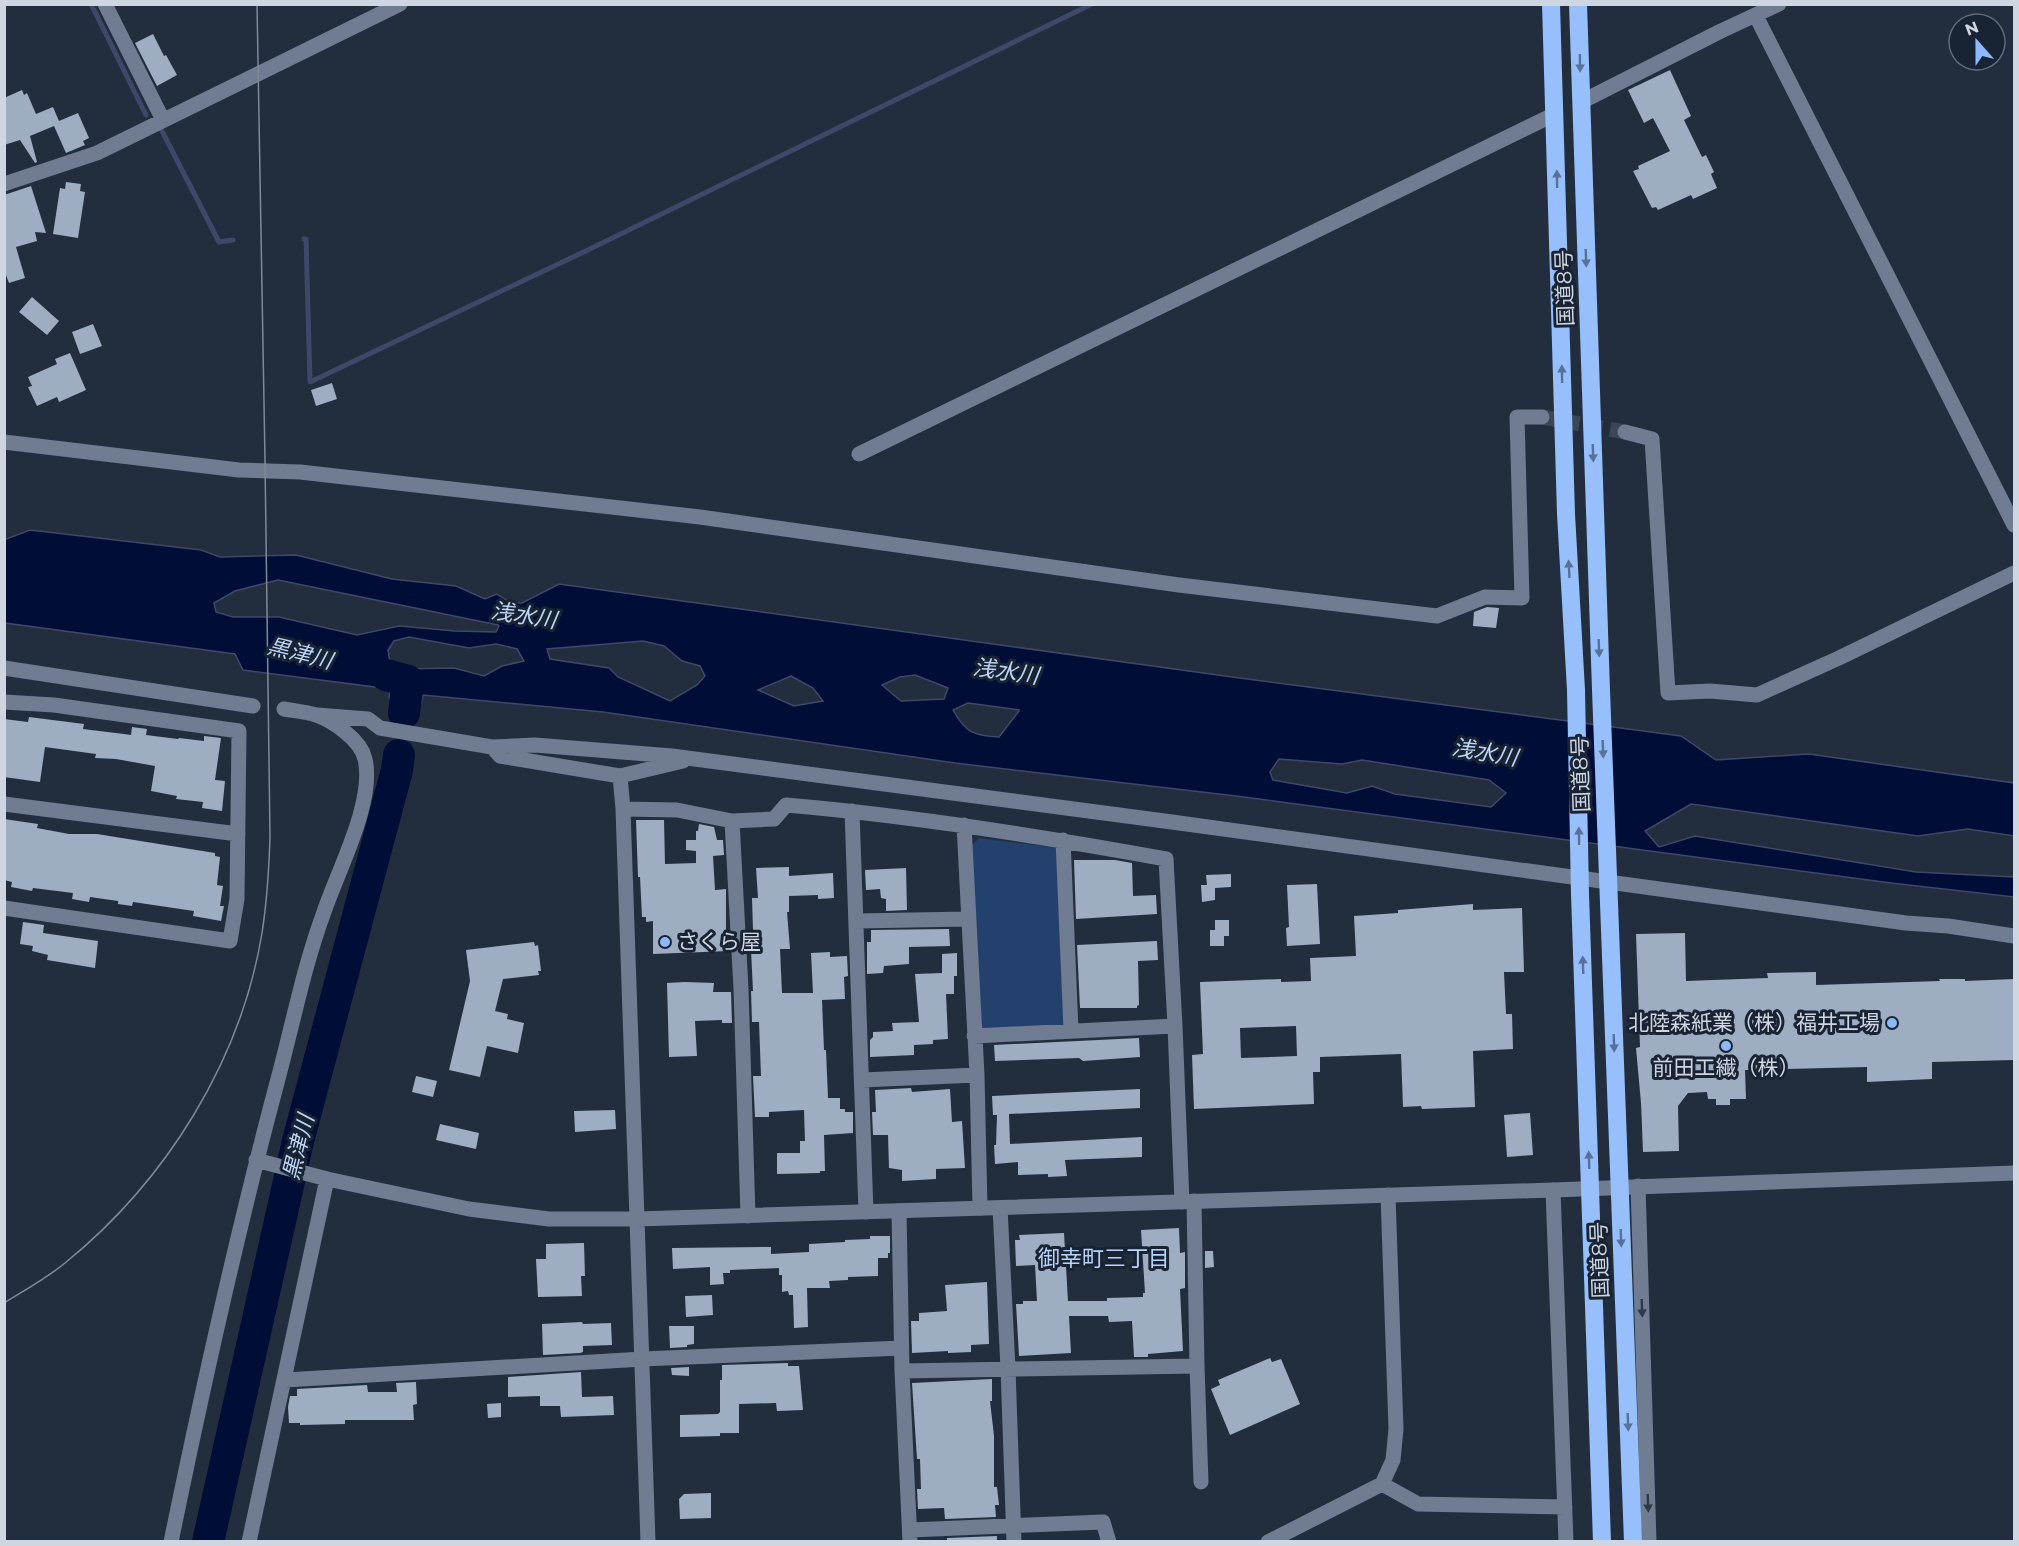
<svg xmlns="http://www.w3.org/2000/svg" width="2019" height="1546" font-family="Montserrat,'Noto Sans JP',sans-serif">
<style>
.green{fill:#24416d}
.water{fill:#000d36;stroke:#3e4969;stroke-width:1.5;fill-rule:evenodd}
.lines{fill:none;stroke-linecap:round;stroke-linejoin:round}
.stream{stroke:#3e4969;stroke-width:5}
.river{stroke:#000d36;stroke-width:32}
.building{fill:#9fadc2;fill-rule:evenodd}
.street-tunnel{stroke:#3c4656;stroke-width:15;stroke-dasharray:15 8;stroke-linecap:butt}
.street{stroke:#6f7c91;stroke-width:15}
.secondary{stroke:#6f7c91;stroke-width:15}
.highway{stroke:#96bffc;stroke-width:18}
.tram{stroke:#808a97;stroke-width:1.5}
.oneway{fill:#577198}
.oneway2{fill:#2e394a}
.poi-dot{fill:#8db9fc;stroke:#182333;stroke-width:2}
.labels{text-anchor:middle;stroke-width:6;stroke-linejoin:round;paint-order:stroke}
.street-label{font-size:21px;fill:#ced6e1;stroke:#182333}
.poi-label{font-size:21px;fill:#ced6e1;stroke:#182333;text-anchor:start}
.water-label{font-size:22px;font-style:italic;fill:#bed5f8;stroke:#182333}
.neighbourhood-label{font-size:22px;fill:#b8d2f8;stroke:#182333}
</style>
<rect width="100%" height="100%" fill="#222d3e"/>
<!-- green -->
<path class="green" d="M979 838 1058 848 1066 1026 979 1031 970 847Z"/>
<!-- water -->
<path class="water" d="M30 530 201 550 220 557 296 555 392 579 456 586 485 599 497 594 511 603H522L559 584 1225 676 1681 736 1716 760 1809 754 2014 783V836L1968 829 1918 836 1691 804 1645 831 1659 847 1695 836 1916 872 2014 877V897L1891 883 1236 796 955 763 603 712 423 695 421 703 389 698 390 689 243 670 235 654 5 623 4 542 6 539ZM278 580 498 625 499 626 496 632 455 631 399 626 357 635 279 617H233L216 612 214 603 235 591ZM409 637 469 648 496 644 517 649 524 661 502 666 484 676 454 668 399 669 390 662 388 650 394 641ZM643 641 664 646 682 661 700 666 705 676 697 685 670 701 618 677 609 668 550 659 547 649ZM915 675 948 688 944 699 901 701 882 685 900 677ZM791 676 813 688 823 701 794 706 758 690ZM968 703 1019 710V711L999 737C974 736 965 732 953 710ZM1279 759 1342 764 1362 760 1489 780 1506 793 1491 807 1395 794 1372 786 1347 793 1273 780 1270 772Z"/>
<g class="lines">
<!-- stream -->
<path class="stream" d="M91 4 146 115
M161 129 219 242 233 240
M304 239H306L310 382 592 248 1092 4"/>
<!-- river -->
<path class="river" d="M386 675 408 681 404 713
M208 1542 298 1141 397 770 399 755"/>
</g>
<!-- building -->
<path class="building" d="M153 34 164 56 166 55 177 75 157 86 135 43Z
M1670 70 1691 116 1684 120 1702 157 1706 155 1714 172 1711 174 1717 188 1693 199 1691 195 1658 210 1656 207 1652 208 1633 171 1639 169 1638 166 1670 151 1653 118 1644 123 1628 90Z
M22 90 24 95 27 93 36 114 53 107 59 121 78 113 89 138 83 141 85 145 66 153 54 126 30 136 37 162 35 163 20 140 4 145V98Z
M66 182 81 184 80 191 85 192 78 238 53 234 60 188 65 189Z
M31 186 46 233 35 232 37 241 16 247 25 278 9 283 4 270V195Z
M32 297 59 321 47 335 19 312Z
M93 324 102 346 80 354 72 332Z
M70 353 86 390 59 402 57 397 37 406 28 387 32 386 28 377 57 364 55 359Z
M332 383 337 399 316 406 311 390Z
M1487 607 1499 608 1496 628 1473 626 1474 612Z
M29 717 84 724 83 729 124 734 131 735 132 727 147 729 146 735 178 739 179 738 204 741V736L221 738 215 780 225 781 222 811 202 808 203 802 176 799 177 796 151 791 155 766 116 759 95 758 96 754 45 747 40 782 4 777V719L28 722Z
M4 819 38 824 37 828 69 834H97L215 853V856L220 857 217 885 223 886 220 906H224L221 921 193 916 194 911 133 902 132 906 118 904V901L90 897 89 902 72 899 73 893 33 888 32 891 11 887 12 882 4 880Z
M636 820H664L665 864 696 863V851L686 850V840H696V831H698L699 824 714 827 717 840H723L724 855 713 856 715 890 726 889V931H728L729 951 653 954V921L646 922V917H642L640 877H638Z
M1074 860H1115L1132 863 1133 896 1156 895 1157 914 1076 919Z
M789 867V876L833 873 834 898 818 899V895L789 896V912H787L790 949H780L782 993H813L811 953 830 952V957L847 956 848 976 844 977 845 999 822 1000 824 1050H826L828 1098H840V1109H845V1112H853V1133L824 1135 825 1171H820V1173L777 1174V1153H800V1141H805L804 1110 769 1112V1117H755L753 1076H761L759 1022H752L751 991H753L751 950H749L748 930H753L752 898H758L756 868Z
M906 868 907 910 886 911V899L881 898 880 889 866 890 865 870Z
M1231 874V887L1215 888V900L1202 902 1201 885H1207L1206 875Z
M1317 884 1320 944 1287 946 1286 928 1289 927 1287 885Z
M1473 904V910L1522 908 1524 972H1504L1506 1014H1512L1513 1049 1473 1051 1475 1107 1422 1109 1421 1106 1403 1107 1401 1054 1320 1057V1072H1313L1314 1104 1194 1109 1192 1055 1203 1054 1200 982 1281 979V982L1311 981 1310 958 1356 956 1354 916 1398 913V910ZM1296 1026 1297 1056 1241 1058 1240 1028Z
M1215 920H1229V936H1224V946H1210V930H1215Z
M23 922 44 925 43 933 98 941 95 968 47 960 48 955 32 951 33 946 20 944Z
M949 929 950 946 909 947V964L884 966 883 973 867 974V942H871V930Z
M1685 933 1686 981 1768 978 1767 973 1816 972V985L1940 981 1939 979H1965V981L2014 979V1060L1932 1062V1079L1867 1082V1067L1745 1070 1746 1099H1730V1105H1716V1099H1708L1707 1092 1688 1093 1678 1106 1679 1151 1643 1152 1641 1103 1636 1048 1640 1047 1636 934Z
M1157 941 1158 960 1138 961 1139 1005 1137 1006V1008H1080L1077 945Z
M534 942 535 946 538 945 541 971H538L539 975 503 979 495 1011 508 1014 507 1019 524 1023 518 1053 487 1046 480 1077 449 1070 470 981 466 950Z
M957 953V976H954V994H946L948 1039 933 1040V1044L914 1045V1055L870 1057V1040L873 1037V1032L893 1031 892 1023 919 1022 915 974 942 973V954Z
M685 982 714 983 713 992H731L732 1023H722V1020L695 1021 697 1056 669 1057 667 983Z
M1139 1038 1140 1057 1083 1061 1079 1058 995 1061 994 1045Z
M416 1076 437 1081 433 1097 412 1092Z
M911 1088 912 1092 950 1089 952 1122 962 1121 965 1168 936 1169V1179L902 1181V1170L889 1168 888 1135H873L872 1112H876L875 1090Z
M1140 1089V1108L1009 1114 1010 1144 1142 1137V1157L1065 1160 1067 1176 1048 1177V1174L1018 1175V1162L995 1164 994 1145H996L997 1115H993L992 1096Z
M615 1110 616 1129 575 1132 574 1111Z
M1530 1113 1533 1155 1507 1157 1504 1115Z
M440 1124 479 1133 476 1149 436 1140Z
M1179 1228 1180 1253 1185 1252V1288L1180 1289 1183 1351 1148 1354V1357H1134L1132 1321 1109 1322 1108 1316H1069L1071 1353 1019 1356 1016 1304H1023V1301H1037L1035 1265 1016 1266 1015 1240H1020L1019 1235 1064 1233 1068 1301H1107V1298L1143 1297V1293H1145L1141 1230Z
M870 1236H890V1253H888V1258H878V1276L848 1277V1280L829 1281 830 1288H807L808 1327 794 1328 793 1295H789L788 1291 782 1292V1275H779V1268L730 1270V1273H723L724 1284 710 1285V1267L673 1269 672 1248 771 1247V1254L809 1252V1244L845 1242V1240L870 1239Z
M584 1243 585 1276H581L582 1296 538 1297 536 1259H546V1244Z
M1205 1251H1213L1214 1267 1205 1268Z
M987 1282 989 1344 971 1345V1352L948 1353V1351L912 1353 911 1321H919V1313L947 1311 945 1285Z
M712 1295 713 1315 686 1317 685 1296Z
M582 1322 583 1324 611 1323 612 1345 583 1346V1352L580 1353 543 1355 542 1324Z
M669 1326H694V1344L687 1345V1347L670 1348Z
M1270 1358 1272 1362 1281 1359 1300 1404 1230 1435 1211 1389 1220 1385 1218 1380Z
M788 1363V1366H799L803 1410 777 1411 776 1403 739 1404V1433H720V1436L680 1437V1415L718 1414 720 1412V1380H722V1365Z
M689 1367V1376L672 1375 671 1368Z
M581 1372 582 1397 613 1396 614 1415 561 1417 560 1406H540V1396L508 1397V1377Z
M992 1379V1401H990L994 1436V1487H997L999 1505H995L996 1517 945 1519 944 1508 918 1509 917 1489H921L920 1459H917L912 1383Z
M416 1382 417 1404 413 1405 414 1420H345V1424L300 1425V1423H289L288 1407 290 1396H297V1389L367 1385 368 1392H397L396 1383Z
M501 1403V1417L488 1418 487 1404Z
M711 1493V1518L680 1519 679 1499 684 1494Z
M997 1536V1542H947V1538Z"/>
<g class="lines">
<!-- street-tunnel -->
<path class="street-tunnel" d="M1542 417 1625 432"/>
<!-- street -->
<path class="street" d="M105 4 163 120
M1756 16 2014 525
M1581 102 1721 31 1779 4
M4 184 97 153 400 4
M1625 432 1652 439 1668 693 1710 691 1757 695 1839 658 2014 573
M4 442 239 470 300 472 700 517 1179 585 1437 616 1485 597 1522 598 1517 417H1542
M859 454 1555 114
M4 668 253 706
M4 702 54 705 239 731 237 899 230 941 4 908
M317 715 368 719 380 728 492 747 535 745 672 756 1172 822 1906 923 1948 926 2014 936
M492 747 500 756 620 776 683 761
M620 776 623 809 637 1219
M4 804 238 834
M623 809 677 810 732 821 774 819 786 805C914 816 1040 836 1166 859L1175 1026 1182 1202
M852 811 866 1212
M732 821 741 989 748 1216
M964 825 977 1075 980 1208
M1063 840 1071 1030
M857 921 968 919
M974 1036 1175 1026
M862 1080 977 1075
M1638 1186 1649 1542
M1553 1190 1566 1542
M1194 1201 1197 1366 1201 1482
M1000 1208 1008 1368 1014 1542
M899 1211 902 1371 910 1542
M902 1371 1197 1366
M285 1380 643 1359 901 1348
M1382 1484 1418 1504 1565 1507
M910 1530 1103 1522 1109 1542
M171 1542C203 1386 237 1232 278 1079 293 1023 304 966 324 912 338 870 375 802 365 759 361 740 333 721 316 715 306 712 295 711 284 709
M249 1542 327 1179 256 1160
M1268 1542 1382 1484 1393 1460 1396 1429 1388 1195"/>
<!-- secondary -->
<path class="secondary" d="M327 1179 469 1209 549 1219H637L1553 1190 2014 1173
M637 1219 648 1542"/>
<!-- highway -->
<path class="highway" d="M1551 4 1566 514 1576 690 1580 894 1602 1542
M1578 4 1601 690 1633 1542"/>
<!-- tram -->
<path class="tram" d="M4 1303C25 1290 47 1278 65 1263 166 1181 241 1061 262 933 267 901 269 869 270 837L265 460 257 4"/>
</g>
<!-- one-way arrows -->
<defs><path id="oneway-solid" d="M-6-.8H1V-3.2L6.5 0L1 3.2V.8H-6Z" transform="scale(1.5)"/></defs>
<g class="oneway">
<use href="#oneway-solid" transform="translate(1580 63) rotate(89)"/>
<use href="#oneway-solid" transform="translate(1557 179) rotate(-91)"/>
<use href="#oneway-solid" transform="translate(1586 258) rotate(88)"/>
<use href="#oneway-solid" transform="translate(1562 374) rotate(-91)"/>
<use href="#oneway-solid" transform="translate(1593 453) rotate(88)"/>
<use href="#oneway-solid" transform="translate(1569 569) rotate(-93)"/>
<use href="#oneway-solid" transform="translate(1599 648) rotate(88)"/>
<use href="#oneway-solid" transform="translate(1603 749) rotate(88)"/>
<use href="#oneway-solid" transform="translate(1579 836) rotate(-91)"/>
<use href="#oneway-solid" transform="translate(1583 965) rotate(-92)"/>
<use href="#oneway-solid" transform="translate(1614 1043) rotate(88)"/>
<use href="#oneway-solid" transform="translate(1589 1160) rotate(-92)"/>
<use href="#oneway-solid" transform="translate(1621 1238) rotate(88)"/>
<use href="#oneway-solid" transform="translate(1628 1422) rotate(88)"/>
</g>
<g class="oneway2">
<use href="#oneway-solid" transform="translate(1642 1308) rotate(88)"/>
<use href="#oneway-solid" transform="translate(1648 1503) rotate(88)"/>
</g>
<!-- markers -->
<g class="poi-dot">
<circle cx="665" cy="942" r="6"/>
<circle cx="1892" cy="1023" r="6"/>
<circle cx="1726" cy="1046" r="6"/>
</g>
<g class="labels">
<!-- street labels -->
<g class="street-label">
<text transform="translate(1565 288) rotate(-92)" y="7">国道8号</text>
<text transform="translate(1581 774) rotate(-92)" y="7">国道8号</text>
<text transform="translate(1600 1260) rotate(-92)" y="7">国道8号</text>
</g>
<!-- poi labels -->
<g class="poi-label">
<text x="677" y="949">さくら屋</text>
<text x="1880" y="1030" text-anchor="end">北陸森紙業（株）福井工場</text>
<text x="1726" y="1075" text-anchor="middle">前田工繊（株）</text>
</g>
<!-- water labels -->
<g class="water-label">
<text transform="translate(524 615) rotate(9)" y="8">浅水川</text>
<text transform="translate(300 653) rotate(14)" y="8">黒津川</text>
<text transform="translate(1006 671) rotate(8)" y="8">浅水川</text>
<text transform="translate(1485 752) rotate(10)" y="8">浅水川</text>
<text transform="translate(298 1147) rotate(-76)" y="8">黒津川</text>
</g>
<!-- neighbourhood labels -->
<g class="neighbourhood-label">
<text x="1104" y="1266">御幸町三丁目</text>
</g>
</g>
<!-- border -->
<rect width="2019" height="1546" fill="none" stroke="#ced6e1" stroke-width="12"/>
<!-- north arrow -->
<g transform="translate(1977 42) rotate(339)"><circle r="28" fill="#182333" stroke="#616b79" stroke-width="1.5"/>
<path d="M0-4.5L10 22L0 15L-10 22Z" fill="#8db9fc"/>
<text y="-9" font-size="16" font-weight="bold" text-anchor="middle" fill="#ced6e1">N</text>
</g>
</svg>
